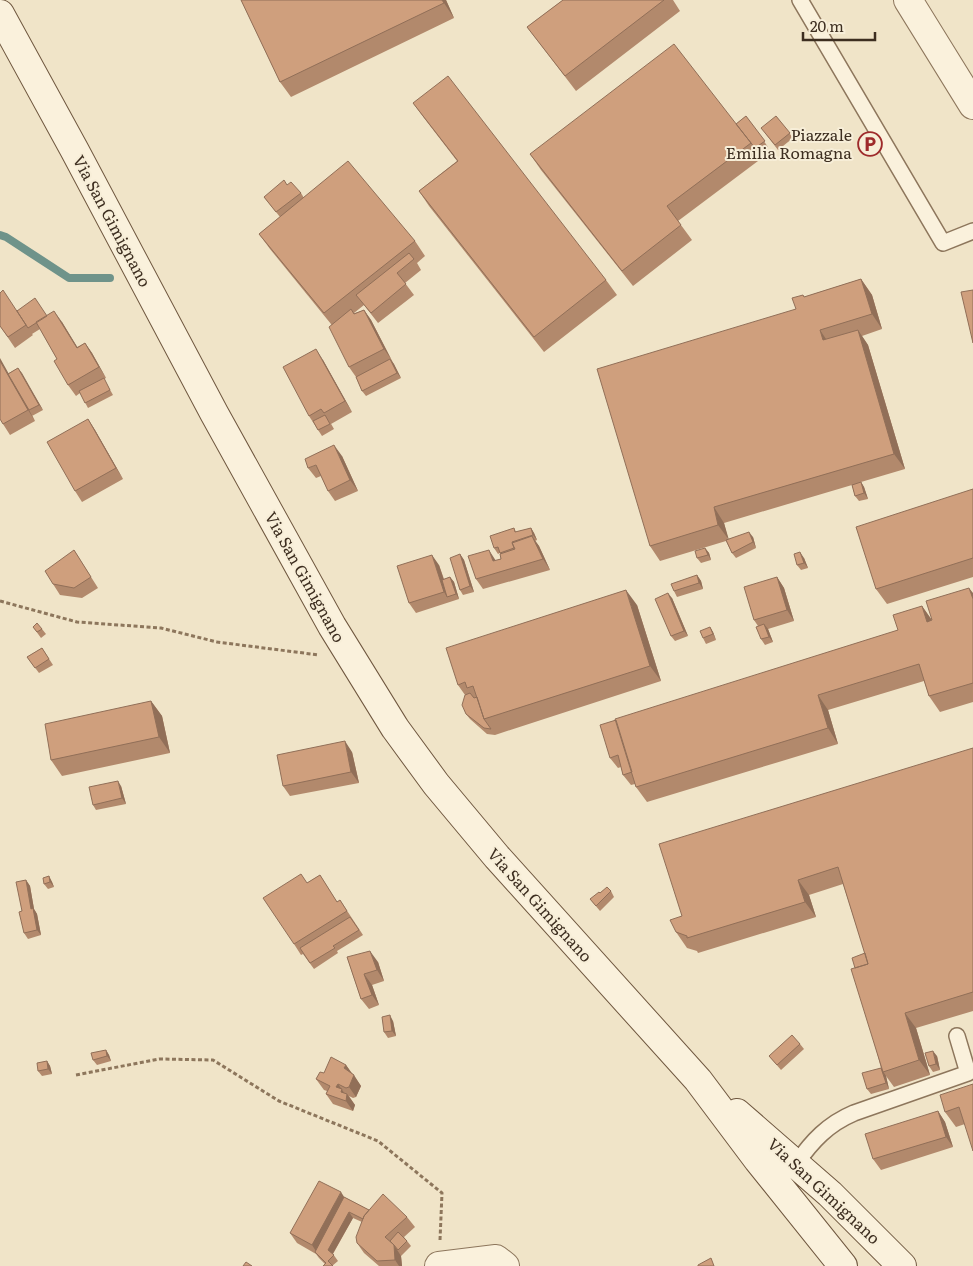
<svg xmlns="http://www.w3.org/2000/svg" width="973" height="1266" font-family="Literata,serif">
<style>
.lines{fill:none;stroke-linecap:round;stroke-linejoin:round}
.stream{stroke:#6f938a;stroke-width:8}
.lane-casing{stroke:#8d765c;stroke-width:18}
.street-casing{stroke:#8d765c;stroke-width:30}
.secondary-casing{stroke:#6f573f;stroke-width:30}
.path{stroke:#8d765c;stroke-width:3;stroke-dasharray:4 2.5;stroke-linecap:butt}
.lane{stroke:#faf1dc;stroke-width:15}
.street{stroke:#faf1dc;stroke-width:28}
.secondary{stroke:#faf1dc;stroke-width:28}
.wall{fill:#b2896c}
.shaded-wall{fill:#916f58}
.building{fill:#cf9f7d;stroke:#916f58}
.labels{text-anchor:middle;stroke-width:4;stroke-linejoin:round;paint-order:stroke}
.poi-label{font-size:16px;fill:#3d2e20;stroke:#f7eed8;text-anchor:end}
.street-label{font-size:16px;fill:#3d2e20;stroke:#f7eed8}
</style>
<rect width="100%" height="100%" fill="#f0e4c8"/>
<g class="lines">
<!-- stream -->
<path class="stream" d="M0 235 6 237 69 278H110"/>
<!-- lane casing -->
<g class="lane-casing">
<path id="lane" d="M800 0 943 243 973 231
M796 1164C812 1141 828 1124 854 1113L968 1073 957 1036"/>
</g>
<!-- street casing -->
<g class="street-casing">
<path id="street" d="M908 0 973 105
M439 1266 496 1259 505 1266"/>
</g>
<!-- secondary casing -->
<g class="secondary-casing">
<path id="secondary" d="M0 14 75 151 214 413 332 626 395 728 436 784 497 857 698 1080 758 1160 843 1266
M737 1113 830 1194 902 1266"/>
</g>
<!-- path -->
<path class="path" d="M0 601 77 622 161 628 217 642 319 655
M76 1075 159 1059 213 1060 279 1101 378 1141 442 1193 440 1240"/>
<!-- lane -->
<use href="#lane" class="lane"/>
<!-- street -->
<use href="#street" class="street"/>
<!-- secondary -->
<use href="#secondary" class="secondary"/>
</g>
<!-- wall -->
<path class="wall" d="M241 0H446L454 18 291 97 280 82Z
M563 0H673L680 11 576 91 527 27Z
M413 103 606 280 617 295 544 352 429 206 419 191 457 161 424 118Z
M746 116 768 147 758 154 762 158 678 221 692 240 633 286 541 170 530 154 736 124Z
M776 116 793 138 778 150 765 133Z
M287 185 301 193 304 198 415 241 425 256 417 263 421 270 405 283 414 295 378 323 364 305 354 313H355L364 310 371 320 401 378 366 396 362 391 356 377 349 367 331 324 270 249 259 234 280 217 264 197Z
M861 279 872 295 882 329 862 336 868 345 905 469 861 482 864 487 868 499 859 501 855 496 852 485 724 523 728 539 753 537 756 548 736 558 732 553 726 541 660 561 650 546 796 309 803 295 804 297Z
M17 310 47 316 62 322 77 347 85 343 92 353 106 378 104 379 113 395 88 408 80 393 76 396 68 385 57 359 40 329 32 334 33 335 15 348 0 326Z
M323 360 352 412 331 424 330 422 334 429 322 436 309 416Z
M18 368 43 410 32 416V415L35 421 10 435 3 424 9 373Z
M88 419 95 430 123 479 82 502 75 491Z
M342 456 358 491 335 501 328 491 321 476 316 478 308 468Z
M973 489V577L887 604 876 589Z
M514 528 516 532 531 528 534 533 537 540 535 541 539 546 550 570 483 589 476 579 496 561 501 559 500 554V553L498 554 494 548Z
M705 548 709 553 711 560 701 563 697 558Z
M74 550 98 588 82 598 60 595 53 584Z
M460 554 464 560 474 592 463 595 460 590Z
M804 558 808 568 801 570 797 565Z
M439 565 444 579 450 577 454 582 459 599 416 613 409 603Z
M697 575 701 581 703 589 677 597 674 591Z
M777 577 784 588 794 621 768 629 773 642 765 645 761 639 758 626 754 620Z
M973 593V702L940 712 929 696 924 681 828 710 838 744 647 802 636 787 635 784 631 785 623 775 621 767 618 768 610 758 898 630 922 606 932 620Z
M672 598 688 636 675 641 671 636Z
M637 605 661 681 495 735 487 734 470 719 466 714 465 695 458 685Z
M33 627 42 629 46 634 41 638Z
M710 627 713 632 716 640 706 644 703 638Z
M42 648 53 665 39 673 27 657Z
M151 701 162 716 170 753 62 776 51 760Z
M973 748V1011L916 1028 930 1075 894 1087 886 1076 889 1089 871 1094 867 1089 881 1068 855 968 865 953 843 884 809 895 816 917 698 953 697 951 687 948 676 932 682 916Z
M352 752 359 783 290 796 283 786Z
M121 786 126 804 96 810 93 805Z
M320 875 337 902 340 900 363 935 337 951 338 953 314 969 303 954 301 955 294 944 307 883Z
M49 876 52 882 54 887 48 889 44 884Z
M26 880 30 886 34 909 37 914 41 935 28 939 24 933 22 911Z
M611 891 614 897 600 911 590 899 600 893Z
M347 957 378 962 384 981 372 985 379 1005 369 1009 361 999Z
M393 1021 396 1036 388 1038 384 1032Z
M800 1044 804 1049 781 1070 769 1056Z
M106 1050 109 1055 111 1061 97 1065 93 1060Z
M937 1056 940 1070 933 1072 929 1066Z
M47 1061 50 1066 52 1074 42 1076 38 1071Z
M346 1065 361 1086 356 1097 353 1098 349 1096 355 1105 353 1111 333 1104 326 1094 327 1091 324 1090 316 1079 324 1073Z
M973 1084 965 1124 956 1127 945 1112Z
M938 1111 945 1122 953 1147 881 1170 873 1159Z
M344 1197 369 1210 407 1217 415 1227 404 1237 411 1246 401 1256 402 1266H379L364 1253 357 1243 362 1222 353 1218 333 1254 338 1261 332 1266 325 1264 319 1258 316 1254 297 1243 290 1233Z"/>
<!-- shaded-wall -->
<path class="shaded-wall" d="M442 0H446L454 18Z
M861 279 872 295 882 329 872 314Z
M364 310 371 320 391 359 384 349Z
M54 311 62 322 84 358 77 348Z
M820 330 830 345 823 340Z
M858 330 868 345 905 469 894 454Z
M85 343 92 353 106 378 99 367Z
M316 349 323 360 352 412 345 401Z
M0 358 29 410 35 421 28 410 0 361Z
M390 359 394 364 401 378 397 373Z
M18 368 22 373 43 410 39 405Z
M88 419 95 430 123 479 116 468Z
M334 445 342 456 358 491 350 480Z
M861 482 864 487 868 499 864 493Z
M714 507 724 523 729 540 718 525Z
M531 528 534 533 537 540 533 535Z
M749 532 753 537 756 548 753 542Z
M532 536 539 546 550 570 543 559Z
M705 548 709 553 711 560 708 555Z
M489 550 496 561 500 572 493 561Z
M800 552 804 558 808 568 804 563Z
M460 554 464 560 474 592 470 586Z
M432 555 439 565 449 596 447 597 444 592Z
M697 575 701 581 703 589 699 583Z
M450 577 454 582 459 599 456 594Z
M777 577 784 588 794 621 787 610Z
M969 588 973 593V599Z
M626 590 637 605 661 681 650 666Z
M668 593 672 598 688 636 684 631Z
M922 606 933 622H927Z
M764 624 768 629 773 642 769 637Z
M710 627 713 632 716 640 713 634Z
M818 695 828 710 838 744 828 728Z
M151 701 162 716 170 753 159 737Z
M345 741 352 752 359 783 351 772Z
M118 781 121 786 126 804 122 798Z
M49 876 52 882 54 887 50 882Z
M26 880 30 886 34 909 37 914 41 935 37 930 31 909Z
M798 880 809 895 816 917 805 902Z
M370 951 378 962 384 981 377 970Z
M364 974 372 985 379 1005 372 995Z
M905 1013 916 1028 930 1075 919 1060Z
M390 1015 393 1021 396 1036 392 1031Z
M106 1050 109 1055 111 1061 107 1056Z
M933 1051 937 1056 940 1070 936 1064Z
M47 1061 50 1066 52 1074 48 1069Z
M346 1065 353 1075 344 1068Z
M881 1068 886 1076 889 1089 886 1083Z
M354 1075 361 1086 356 1097 349 1087Z
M338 1084 347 1097V1094L355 1105 353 1111 336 1087Z
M938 1111 945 1122 953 1147 946 1137Z
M341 1192 348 1203 319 1256 312 1245Z
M349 1212 353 1218 332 1255 328 1250Z
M394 1245 401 1256 402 1266H399L395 1260Z"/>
<!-- building -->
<path class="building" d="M241 0H442L444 3 280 82Z
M563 0H664L565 76 527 27Z
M674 44 751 143 667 206 681 225 622 271 530 154Z
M448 76 606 280 534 337 419 191 458 161 413 103Z
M746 116 765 141 755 148 736 124Z
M776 116 790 133 775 145 761 128Z
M348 161 415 241 324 313 259 234Z
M284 180 287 185 291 182 301 193 276 212 264 197Z
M409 253 414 259 397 273 406 284 371 313 356 295Z
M861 279 872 314 820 330 823 340 858 330 894 454 714 507 718 525 650 546 597 369 796 309 792 298 803 295 804 297Z
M3 290 26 325 8 337 0 326V293Z
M973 290V343L961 292Z
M35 298 47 316 28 328 17 311Z
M351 309 354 314 364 310 384 349 349 367 329 327Z
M54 311 77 348 85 343 99 367 68 385 54 361 57 359 36 322Z
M316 349 345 401 324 413 321 409 309 416 283 367Z
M390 359 397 373 362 391 356 377Z
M0 361 28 410 3 424 0 419Z
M18 368 39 405 29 410 8 374Z
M104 378 110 390 85 403 79 391Z
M325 415 330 424 318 430 313 421Z
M88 419 116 468 75 491 47 442Z
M334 445 350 480 328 491 316 465 308 468 305 459Z
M861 482 864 493 855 496 852 485Z
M973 489V558L876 589 856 527Z
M514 528 515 532 531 528 533 535 512 542 514 548 500 553 498 547 494 548 490 536Z
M749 532 753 542 732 553 726 540Z
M532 536 543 559 476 579 468 556 489 550 493 561 501 559 500 554 515 549 512 543Z
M705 548 708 555 697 558 695 551Z
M74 550 91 577 74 588 53 584 45 571Z
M800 552 804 563 797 565 794 554Z
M460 554 470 586 460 590 450 558Z
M432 555 444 592 409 603 397 566Z
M697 575 699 583 674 591 671 584Z
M450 577 456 594 447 597 442 580Z
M777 577 787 610 754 620 744 587Z
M969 588 973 599V683L929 696 919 664 818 695 828 728 636 787 615 719 898 630 893 615 922 606 927 622 932 620 926 601Z
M626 590 650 666 484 719 473 686 467 688 465 682 458 685 446 648Z
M668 593 684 631 671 636 655 599Z
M37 623 42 629 37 632 33 627Z
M764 624 769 637 761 639 756 627Z
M710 627 713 634 703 638 700 631Z
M42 648 49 659 35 668 27 657Z
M470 693 474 698 477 697 484 719 491 729 484 728 466 714 462 705 465 695Z
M151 701 159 737 51 760 45 724Z
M616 720 632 772 623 775 618 755 610 758 600 725Z
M345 741 351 772 283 786 277 755Z
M973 748V992L905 1013 919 1060 883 1072 851 969 868 964 838 867 798 880 805 902 687 938V936L676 932 670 920 682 916 659 844Z
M118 781 122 798 93 805 89 787Z
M301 874 307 883 320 875 337 902 340 900 347 911 294 944 263 898Z
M49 876 50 882 44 884 43 878Z
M26 880 31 909 33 908 37 930 24 933 19 912 22 911 16 882Z
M607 887 611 891 596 906 590 899 599 892 600 893Z
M350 917 359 930 333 946 335 948 310 963 300 948Z
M370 951 377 970 364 974 372 995 361 999 347 957Z
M865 953 868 964 855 968 852 958Z
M390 1015 392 1031 384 1032 382 1017Z
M792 1035 800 1044 777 1065 769 1056Z
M106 1050 107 1056 93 1060 91 1053Z
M933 1051 936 1064 929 1066 925 1053Z
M331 1057 346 1065 344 1068 354 1075 349 1087 346 1088 338 1084 336 1087 342 1089 341 1092 347 1094 346 1101 326 1094 330 1086 316 1079 320 1072 324 1073Z
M47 1061 48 1069 38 1071 37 1063Z
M881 1068 886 1083 867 1089 862 1073Z
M973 1084V1151L959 1107 945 1112 940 1095Z
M938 1111 946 1137 873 1159 865 1134Z
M319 1181 341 1192 312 1245 290 1233Z
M383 1194 407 1217 385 1237 394 1245 395 1260 377 1261 357 1243 356 1237 364 1216Z
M344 1197 369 1210 364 1216 363 1219 349 1212 328 1250 334 1255 328 1261 333 1266H323L326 1263 315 1252Z
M398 1232 407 1241 398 1250 394 1245 390 1241Z
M711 1258 714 1266H698V1265Z
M246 1262 252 1266H243Z"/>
<!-- icons -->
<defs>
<g id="parking-ring" transform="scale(1.25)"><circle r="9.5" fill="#f7eed8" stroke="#9e2a2b" stroke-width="1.5"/><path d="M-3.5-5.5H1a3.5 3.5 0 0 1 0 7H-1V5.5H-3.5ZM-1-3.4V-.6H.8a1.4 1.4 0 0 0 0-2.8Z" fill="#9e2a2b"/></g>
</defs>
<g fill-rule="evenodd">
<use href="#parking-ring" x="870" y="144"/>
</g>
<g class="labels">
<!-- poi labels -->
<g class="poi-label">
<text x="852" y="141">Piazzale<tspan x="852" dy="18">Emilia Romagna</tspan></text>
</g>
<!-- street labels -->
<g class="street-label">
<text transform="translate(112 221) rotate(62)" y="6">Via San Gimignano</text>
<text transform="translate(305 577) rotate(61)" y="6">Via San Gimignano</text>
<text transform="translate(540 905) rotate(48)" y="6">Via San Gimignano</text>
<text transform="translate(824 1191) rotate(43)" y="6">Via San Gimignano</text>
</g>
</g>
<!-- scale -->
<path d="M803 32v8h72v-8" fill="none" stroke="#3d2e20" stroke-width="2.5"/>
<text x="810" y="32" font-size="15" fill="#3d2e20" stroke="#f7eed8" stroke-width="4" paint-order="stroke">20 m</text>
</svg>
